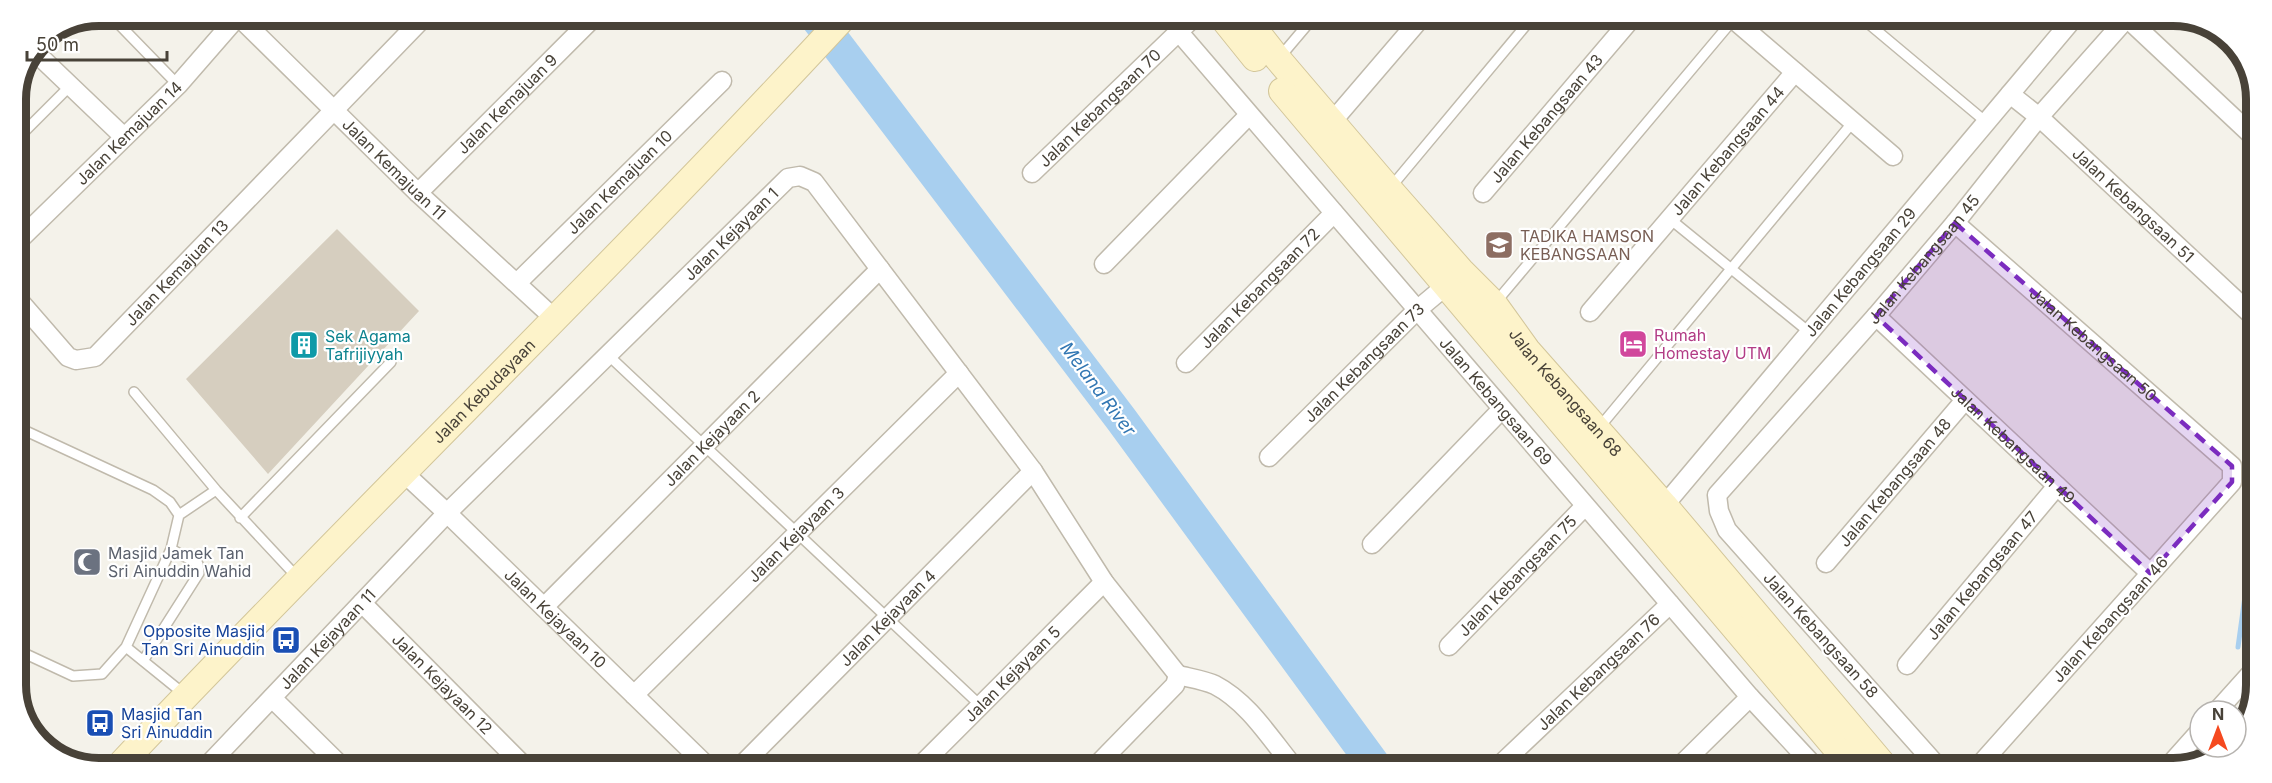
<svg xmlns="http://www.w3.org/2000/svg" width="2272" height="783" font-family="Inter,sans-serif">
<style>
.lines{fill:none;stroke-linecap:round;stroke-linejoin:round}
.stream{stroke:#a8cfef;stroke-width:5}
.river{stroke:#a8cfef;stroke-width:33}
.building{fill:#d6cebf}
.lane-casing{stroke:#c0baac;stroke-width:12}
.street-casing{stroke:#c0baac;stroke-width:21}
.secondary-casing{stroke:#d3c69a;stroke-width:28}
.lane{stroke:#fff;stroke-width:9}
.street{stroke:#fff;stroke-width:18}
.secondary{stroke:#fdf3ca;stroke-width:26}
.marked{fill:#7b2cbf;fill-opacity:0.2;stroke:#7b2cbf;stroke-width:4.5;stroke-dasharray:12 8;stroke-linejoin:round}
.labels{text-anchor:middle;stroke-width:4.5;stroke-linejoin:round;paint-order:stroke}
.street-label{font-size:16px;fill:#484238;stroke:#fff}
.education-label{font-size:16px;fill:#785e54;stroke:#fff;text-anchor:start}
.hotel-label{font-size:16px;fill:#b23c85;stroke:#fff;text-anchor:start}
.culture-label{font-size:16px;fill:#0d838f;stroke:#fff;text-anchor:start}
.worship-label{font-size:16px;fill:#5b616d;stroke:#fff;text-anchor:start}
.transit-label{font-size:16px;fill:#164399;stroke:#fff;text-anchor:end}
.water-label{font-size:18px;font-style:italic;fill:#3277b3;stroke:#fff}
.rim{fill:none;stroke:#484238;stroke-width:8}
</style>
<rect width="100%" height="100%" fill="#f4f2ea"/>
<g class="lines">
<!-- stream -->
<path class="stream" d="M2238 647 2254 531
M2224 751 2225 747"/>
<!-- river -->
<path class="river" d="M815 16 1121 419 1375 766"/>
</g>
<!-- building -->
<path class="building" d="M337 229 419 311 268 474 186 379Z
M15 459 25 463 15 488Z
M23 712 63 751 59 755 33 736Z"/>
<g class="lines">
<!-- lane casing -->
<g class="lane-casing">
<path id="lane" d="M110 15 178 85
M1863 19 1986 122
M1280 57 1313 18
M15 141 71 85
M1391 187 1532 18
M1670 219 1809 332
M1496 302 1733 20
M608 355 981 706
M134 392 216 490
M15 426 153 490 170 502 179 515 171 549 126 647
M1598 429 1853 122
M179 515 216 490 297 577
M240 518 391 362
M15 649 73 676 102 674 126 647 184 694
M143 661 199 573 198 564 171 549"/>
</g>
<!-- street casing -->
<g class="street-casing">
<g id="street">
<path id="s1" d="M237 15 418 193 556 320"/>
<path d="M1732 18 1893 156"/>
<path d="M2128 19 2256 139"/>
<path id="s2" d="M1178 31 1750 697 1815 767"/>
<path d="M34 51 124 137"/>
<path id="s3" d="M2010 94 2039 117 2255 318"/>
<path d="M1325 130 1421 18"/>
<path id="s4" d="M1032 173 1194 17"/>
<path id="s5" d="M418 193 595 16"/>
<path id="s6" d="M1483 193 1632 18"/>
<path id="s7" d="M1955 223 2232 466V482L1977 768"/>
<path id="s8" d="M15 244 178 85 239 15"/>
<path d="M1104 264 1249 115"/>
<path id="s9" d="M517 283 722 81"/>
<path id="s10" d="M15 296 68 357 76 360 95 357 425 16"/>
<path id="s11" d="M1590 312 1795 72"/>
<path id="s12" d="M1876 316 2150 573"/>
<path id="s13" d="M1186 363 1334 213"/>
<path id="s14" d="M1269 457 1417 310 1454 279"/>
<path id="s15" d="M404 473 447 513 706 765"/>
<path id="s16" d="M1657 514 2073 19"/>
<path d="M1372 544 1502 409"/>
<path id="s17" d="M1826 563 1965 400"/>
<path id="s18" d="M362 603 523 765"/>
<path id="s19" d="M544 607 880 269"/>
<path id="s20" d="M1449 646 1585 506"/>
<path id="s21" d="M1907 665 2057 486"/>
<path d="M1178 675C1190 678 1204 680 1215 685 1248 702 1270 738 1293 766"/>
<path id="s22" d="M634 695 959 373"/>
<path d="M272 698 339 764"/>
<path d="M2217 711 2253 671"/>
<path id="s23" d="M209 764 447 513 788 178 800 176 814 182 1033 471 1104 582 1178 675"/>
<path id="s24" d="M1501 764 1670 604"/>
<path id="s25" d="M742 765 1033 471"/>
<path id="s26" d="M921 765 1104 582"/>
<path d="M1096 766 1175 685 1178 675"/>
<path d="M1679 767 1750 697"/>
<path id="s27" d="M1939 768 1727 530 1719 511 1717 495 1876 316 1955 223 2039 117 2126 19"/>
<path d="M2167 768 2200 731"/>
</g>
</g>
<!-- secondary casing -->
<g class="secondary-casing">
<g id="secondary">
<path d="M1222 17 1255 58"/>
<path id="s28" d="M1245 17 1278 59 1389 189 1462 272 1494 304 1527 350 1664 505 1885 767"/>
<path d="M1282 91 1852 767"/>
<path id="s29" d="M121 764C359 512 609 271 844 17"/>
</g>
</g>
<!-- lane -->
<use href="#lane" class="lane"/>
<!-- street -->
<use href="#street" class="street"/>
<!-- secondary -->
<use href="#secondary" class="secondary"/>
</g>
<!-- marked area -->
<path class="marked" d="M1955 223 2232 466V482L2150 573 1876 316Z"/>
<!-- icons -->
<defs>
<g id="school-square" transform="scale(1.5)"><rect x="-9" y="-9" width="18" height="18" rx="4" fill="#8d6e63" stroke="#fff"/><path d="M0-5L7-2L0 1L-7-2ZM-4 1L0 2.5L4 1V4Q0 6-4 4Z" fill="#fff"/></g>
<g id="hotel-square" transform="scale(1.5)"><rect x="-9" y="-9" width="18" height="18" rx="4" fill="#d1479c" stroke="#fff"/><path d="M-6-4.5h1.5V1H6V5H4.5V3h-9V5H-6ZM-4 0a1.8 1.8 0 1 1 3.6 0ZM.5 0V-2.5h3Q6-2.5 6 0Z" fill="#fff"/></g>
<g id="building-square" transform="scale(1.5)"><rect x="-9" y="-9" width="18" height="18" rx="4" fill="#0f9aa8" stroke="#fff"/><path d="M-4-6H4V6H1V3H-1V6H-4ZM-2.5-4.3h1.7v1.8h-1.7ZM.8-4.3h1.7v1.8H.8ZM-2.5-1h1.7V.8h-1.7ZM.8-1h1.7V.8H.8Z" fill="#fff"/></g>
<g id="mosque-square" transform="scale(1.5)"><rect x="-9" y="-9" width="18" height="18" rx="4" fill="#6b7280" stroke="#fff"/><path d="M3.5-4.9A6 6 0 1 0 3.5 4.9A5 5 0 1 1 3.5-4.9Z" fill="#fff"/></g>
<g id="bus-square" transform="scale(1.5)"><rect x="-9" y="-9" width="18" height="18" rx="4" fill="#1a4fb4" stroke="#fff"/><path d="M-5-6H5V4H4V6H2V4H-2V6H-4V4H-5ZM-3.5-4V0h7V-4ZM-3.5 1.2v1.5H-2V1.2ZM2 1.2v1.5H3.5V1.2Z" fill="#fff"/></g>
</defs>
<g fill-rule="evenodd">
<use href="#school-square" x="1499" y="245"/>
<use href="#hotel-square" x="1633" y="344"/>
<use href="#building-square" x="304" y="345"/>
<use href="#mosque-square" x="87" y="562"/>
<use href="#bus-square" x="286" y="640"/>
<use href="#bus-square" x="100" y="723"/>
</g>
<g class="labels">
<!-- street labels -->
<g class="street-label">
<text dy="6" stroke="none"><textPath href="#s5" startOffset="126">Jalan Kemajuan 9</textPath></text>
<text dy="6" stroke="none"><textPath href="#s4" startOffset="94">Jalan Kebangsaan 70</textPath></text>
<text dy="6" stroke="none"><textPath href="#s6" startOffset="98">Jalan Kebangsaan 43</textPath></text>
<text dy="6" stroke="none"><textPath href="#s8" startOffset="159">Jalan Kemajuan 14</textPath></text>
<text dy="6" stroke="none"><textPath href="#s11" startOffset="212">Jalan Kebangsaan 44</textPath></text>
<text dy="6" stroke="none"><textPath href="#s1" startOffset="220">Jalan Kemajuan 11</textPath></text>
<text dy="6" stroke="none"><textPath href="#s9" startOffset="144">Jalan Kemajuan 10</textPath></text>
<text dy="6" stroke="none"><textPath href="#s3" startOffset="166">Jalan Kebangsaan 51</textPath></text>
<text dy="6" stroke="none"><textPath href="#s23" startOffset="744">Jalan Kejayaan 1</textPath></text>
<text dy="6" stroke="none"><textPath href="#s27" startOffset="669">Jalan Kebangsaan 45</textPath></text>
<text dy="6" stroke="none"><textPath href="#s16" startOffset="316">Jalan Kebangsaan 29</textPath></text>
<text dy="6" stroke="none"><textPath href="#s10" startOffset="226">Jalan Kemajuan 13</textPath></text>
<text dy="6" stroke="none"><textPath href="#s13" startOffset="105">Jalan Kebangsaan 72</textPath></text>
<text dy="6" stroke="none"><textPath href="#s7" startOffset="184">Jalan Kebangsaan 50</textPath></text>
<text dy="6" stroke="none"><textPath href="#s14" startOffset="134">Jalan Kebangsaan 73</textPath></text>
<text dy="6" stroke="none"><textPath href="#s29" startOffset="520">Jalan Kebudayaan</textPath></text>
<text dy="6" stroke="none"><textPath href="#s28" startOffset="494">Jalan Kebangsaan 68</textPath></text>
<text dy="6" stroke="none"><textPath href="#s2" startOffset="488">Jalan Kebangsaan 69</textPath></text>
<text dy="6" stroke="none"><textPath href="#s19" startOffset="238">Jalan Kejayaan 2</textPath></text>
<text dy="6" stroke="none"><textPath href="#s12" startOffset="188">Jalan Kebangsaan 49</textPath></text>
<text dy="6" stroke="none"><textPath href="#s17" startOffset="106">Jalan Kebangsaan 48</textPath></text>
<text dy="6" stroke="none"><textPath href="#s22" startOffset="228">Jalan Kejayaan 3</textPath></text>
<text dy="6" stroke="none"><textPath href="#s21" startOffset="117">Jalan Kebangsaan 47</textPath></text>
<text dy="6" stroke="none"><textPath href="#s20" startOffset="98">Jalan Kebangsaan 75</textPath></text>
<text dy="6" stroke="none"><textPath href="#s15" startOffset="210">Jalan Kejayaan 10</textPath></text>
<text dy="6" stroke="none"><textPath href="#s25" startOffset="207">Jalan Kejayaan 4</textPath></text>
<text transform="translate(2110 619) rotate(-48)" y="6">Jalan Kebangsaan 46</text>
<text transform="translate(1821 635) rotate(48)" y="6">Jalan Kebangsaan 58</text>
<text dy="6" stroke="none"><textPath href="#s23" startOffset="172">Jalan Kejayaan 11</textPath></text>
<text dy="6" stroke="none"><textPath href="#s24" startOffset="134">Jalan Kebangsaan 76</textPath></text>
<text dy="6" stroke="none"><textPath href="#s26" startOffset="129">Jalan Kejayaan 5</textPath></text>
<text dy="6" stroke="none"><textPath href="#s18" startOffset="114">Jalan Kejayaan 12</textPath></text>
</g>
<!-- education labels -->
<g class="education-label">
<text x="1520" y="242">TADIKA HAMSON<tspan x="1520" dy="18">KEBANGSAAN</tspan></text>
</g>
<!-- hotel labels -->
<g class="hotel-label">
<text x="1654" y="341">Rumah<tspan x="1654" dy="18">Homestay UTM</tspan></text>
</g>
<!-- culture labels -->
<g class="culture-label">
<text x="325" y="342">Sek Agama<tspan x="325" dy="18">Tafrijiyyah</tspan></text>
</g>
<!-- worship labels -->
<g class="worship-label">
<text x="108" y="559">Masjid Jamek Tan<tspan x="108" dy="18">Sri Ainuddin Wahid</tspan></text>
</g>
<!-- transit labels -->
<g class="transit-label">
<text x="265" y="637">Opposite Masjid<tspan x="265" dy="18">Tan Sri Ainuddin</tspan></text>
<text x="121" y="720" text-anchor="start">Masjid Tan<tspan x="121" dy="18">Sri Ainuddin</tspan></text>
</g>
<!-- water labels -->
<g class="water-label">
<text transform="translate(1098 389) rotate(53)" y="6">Melana River</text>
</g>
</g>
<!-- crop -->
<path d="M0 0H2272V783H0ZM99 26H2173A73 73 0 0 1 2246 99V685A73 73 0 0 1 2173 758H99A73 73 0 0 1 26 685V99A73 73 0 0 1 99 26Z" fill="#fff" fill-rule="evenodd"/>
<path class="rim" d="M99 26H2173A73 73 0 0 1 2246 99V685A73 73 0 0 1 2173 758H99A73 73 0 0 1 26 685V99A73 73 0 0 1 99 26Z"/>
<!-- north arrow -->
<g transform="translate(2218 729)"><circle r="28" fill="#ffffff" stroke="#b6b3af" stroke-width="1.5"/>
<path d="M0-4.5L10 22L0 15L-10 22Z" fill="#f5491f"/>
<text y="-9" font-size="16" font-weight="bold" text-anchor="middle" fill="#484238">N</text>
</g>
<!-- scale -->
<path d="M27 51v9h140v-9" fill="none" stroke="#484238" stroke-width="3"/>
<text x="36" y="51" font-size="18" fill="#484238" stroke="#ffffff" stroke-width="4.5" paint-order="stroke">50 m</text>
</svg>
